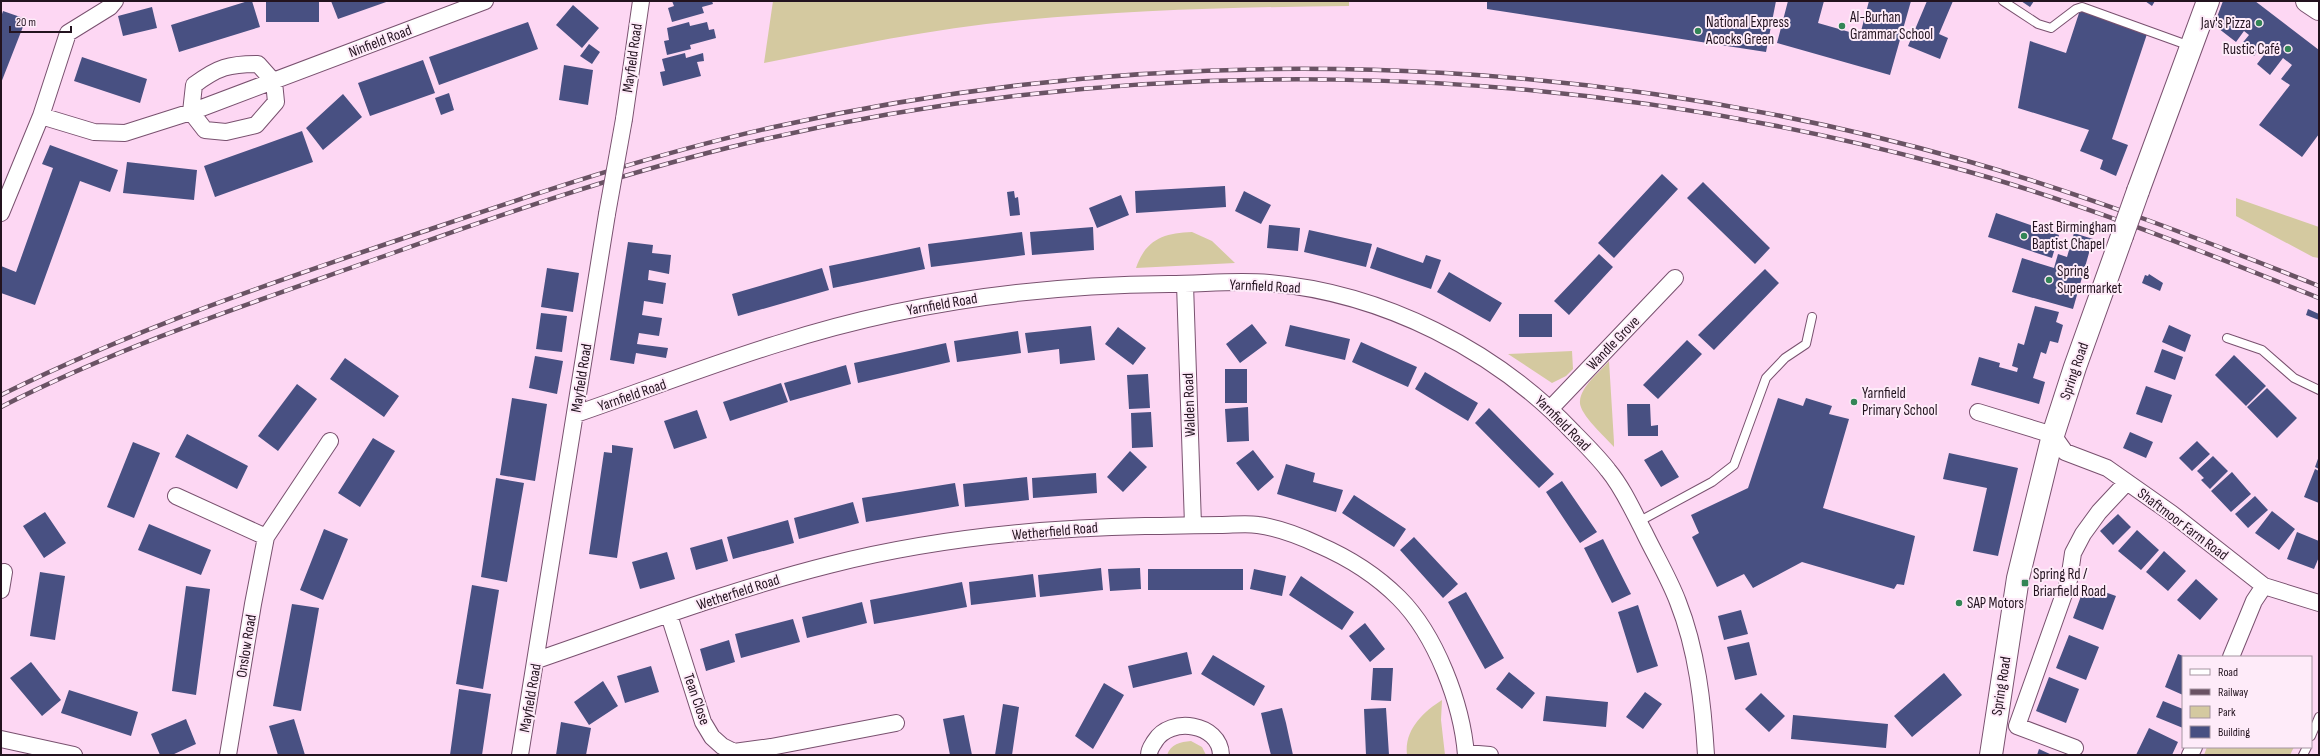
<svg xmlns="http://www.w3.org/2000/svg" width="2320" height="756" font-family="'Sofia Sans Condensed',sans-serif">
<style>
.green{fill:#d4c9a0}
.building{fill:#485082}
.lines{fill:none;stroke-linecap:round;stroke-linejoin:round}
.lane-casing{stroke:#79516f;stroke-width:10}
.street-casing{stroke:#79516f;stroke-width:18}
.secondary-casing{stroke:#79516f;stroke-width:24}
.lane{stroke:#fff;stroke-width:8}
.street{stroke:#fff;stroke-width:16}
.secondary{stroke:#fff;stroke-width:22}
.rail-casing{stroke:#6a5364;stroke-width:4.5}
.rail{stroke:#feebf9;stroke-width:3;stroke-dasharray:9;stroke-linecap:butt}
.street-bridge-casing{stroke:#79516f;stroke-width:18;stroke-linecap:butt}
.secondary-bridge-casing{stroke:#79516f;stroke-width:24;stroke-linecap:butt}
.street-bridge{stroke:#fff;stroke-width:16}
.secondary-bridge{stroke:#fff;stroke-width:22}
.poi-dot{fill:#338556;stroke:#feebf9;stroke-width:1.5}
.labels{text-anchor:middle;stroke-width:4;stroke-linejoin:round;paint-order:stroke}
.poi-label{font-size:15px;fill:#23131f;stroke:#feebf9;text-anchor:start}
.street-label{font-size:15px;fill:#23131f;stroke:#feebf9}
</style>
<rect width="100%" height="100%" fill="#fdd7f3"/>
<!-- green -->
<path class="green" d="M773 1H1349V6C1240 7 1132 10 1023 20 936 28 850 46 764 63Z
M2236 198 2319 227V258L2313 257 2236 216Z
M1192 232 1212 241 1235 263 1136 268C1146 239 1164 233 1192 232Z
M1572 351 1573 369 1566 376 1552 383 1508 354Z
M1609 361 1614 442V447C1605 437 1578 413 1580 401 1581 386 1600 372 1609 361Z
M1442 700 1441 720 1445 755H1407C1404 730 1423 712 1442 700Z
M1191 741 1202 747 1206 755H1167C1171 744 1180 742 1191 741Z
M2207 747H2294L2290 755H2204Z"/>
<!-- building -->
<path class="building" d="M248 1H252L260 27 179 52 171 25Z
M266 1H319V22H266Z
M331 1H389L338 19Z
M672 1H712L713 4 702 7 704 13 672 22 668 8 674 6Z
M1487 1H1776L1766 52 1487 9Z
M1788 1H1824L1818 23 1860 35 1869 1H1911L1890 75 1777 43Z
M1927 1H1953L1939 34 1948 38 1940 59 1908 46Z
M2021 1H2034L2030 7Z
M2145 1H2155L2152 6Z
M2223 1H2255L2319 50V134L2302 157 2259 125 2290 85 2281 79 2292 65 2283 58 2270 75 2257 64 2267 51 2261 46 2254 56 2240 46 2249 35 2244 31 2236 42 2214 25Z
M573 5 599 28 582 48 556 25Z
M152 7 157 28 123 36 118 16Z
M2080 10 2147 34 2112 139 2128 145 2116 176 2100 169 2103 160 2080 151 2089 130 2018 108 2030 41 2066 53Z
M3 11 26 19 1 83V17Z
M528 22 538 49 439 85 429 57Z
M689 22 690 26 707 22 709 30 714 29 716 38 690 45 691 49 667 55 664 41 669 40 667 28Z
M589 44 600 52 592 64 580 56Z
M685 53 686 58 703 53 704 61 697 62 701 76 663 86 660 72 665 71 662 59Z
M82 57 147 79 140 103 74 81Z
M423 60 435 93 370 116 358 83Z
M564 65 593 70 588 105 559 100Z
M449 93 454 110 441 115 435 98Z
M343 94 362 117 323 150 306 128Z
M302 131 313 162 215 197 204 166Z
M50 145 118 170 110 192 80 181 35 305 1 293V266L16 272 53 168 42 164Z
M127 162 197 170 194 200 123 193Z
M1662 174 1678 189 1614 258 1598 243Z
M1703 182 1770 248 1755 264 1687 198Z
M1225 186 1226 207 1136 213 1135 191Z
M1014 191 1015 198 1018 197 1020 215 1010 216 1007 192Z
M1244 191 1271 205 1261 224 1235 211Z
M1121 195 1129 215 1097 228 1089 208Z
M1996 213 2059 235 2052 258 1988 237Z
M1269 225 1300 228 1298 251 1267 248Z
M1093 227 1094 250 1032 255 1030 232Z
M1309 230 1372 244 1366 267 1304 252Z
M1022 232 1025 255 931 267 928 244Z
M2074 233 2093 239 2073 309 2012 292 2022 258 2054 268 2058 254 2067 257Z
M628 242 653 245 652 253 671 255 669 274 649 270 648 280 666 283 663 304 644 301 643 309 642 315 662 318 659 336 639 333 637 344 668 348 666 358 636 353 634 364 610 360Z
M920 247 925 269 833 288 829 266Z
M1377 247 1423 263 1426 255 1441 260 1431 289 1370 268Z
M1599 254 1613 267 1569 315 1554 301Z
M547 268 579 273 573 312 541 307Z
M822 268 829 290 738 316 732 294Z
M1765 269 1779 283 1714 350 1698 335Z
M1449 272 1502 303 1490 322 1437 292Z
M2149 274 2163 283 2160 291 2142 283 2145 275 2148 276Z
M2035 306 2059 312 2056 322 2063 325 2058 343 2050 341 2046 354 2041 352 2033 378 2045 382 2039 404 1971 385 1979 357 2000 363 1999 367 2017 372 2018 368 2012 366 2018 343 2024 345Z
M2308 309 2319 314V320L2306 315Z
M541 313 567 316 562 352 536 349Z
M1519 314H1552V337H1519Z
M1252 324 1267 343 1240 363 1226 344Z
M1290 325 1350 339 1345 360 1285 346Z
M2169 325 2191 335 2185 352 2162 342Z
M1091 326 1095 360 1060 364 1059 349 1028 353 1025 333Z
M1118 327 1146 348 1133 365 1105 344Z
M1018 331 1021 353 957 362 954 341Z
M1687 340 1702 354 1658 399 1643 385Z
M1361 342 1417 367 1408 387 1352 362Z
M946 343 950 362 858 383 854 363Z
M2162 349 2183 357 2175 380 2154 372Z
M2234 355 2266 386 2246 406 2215 375Z
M535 356 563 361 557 394 529 388Z
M345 358 399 396 384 417 330 379Z
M846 365 851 384 790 401 784 383Z
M1225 369H1247V403H1225Z
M1425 372 1478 403 1468 421 1415 389Z
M1148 374 1150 408 1129 409 1127 375Z
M781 383 788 402 730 421 723 402Z
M297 384 317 399 278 451 258 436Z
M2146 386 2172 395 2162 423 2136 414Z
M2267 388 2297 418 2277 438 2247 407Z
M512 398 547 404 535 481 500 475Z
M1778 398 1803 406 1806 398 1832 406 1829 414 1849 419 1823 508 1915 536 1904 585 1897 584 1894 589 1802 562 1753 588 1744 574 1717 587 1692 537 1699 533 1691 515 1748 488Z
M1627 404H1650L1651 426 1658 425V436H1628Z
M1248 407 1249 441 1227 442 1225 409Z
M1489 408 1554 474 1539 488 1475 423Z
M697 410 707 438 674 449 664 421Z
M1151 412 1153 447 1132 448 1131 413Z
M2130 432 2153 442 2146 458 2123 448Z
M187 434 248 466 237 489 175 457Z
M373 438 395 451 360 507 338 493Z
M2197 441 2210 454 2192 471 2179 458Z
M133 442 160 453 134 518 107 507Z
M612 445 633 448 617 558 589 554 604 452 612 453Z
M1253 450 1274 477 1258 491 1236 463Z
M1662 450 1679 477 1661 487 1644 460Z
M1130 451 1147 467 1123 492 1107 477Z
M1949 453 2018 468 1998 556 1973 551 1987 488 1943 479Z
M2213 456 2228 471 2210 489 2201 480 2204 478 2197 471Z
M2319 456V469L2315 467Z
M1286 464 1315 473 1313 482 1343 490 1336 512 1277 494Z
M2315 469 2319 471V503L2304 497Z
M2232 472 2251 494 2231 512 2211 491Z
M1096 473 1097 493 1033 498 1032 478Z
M1027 477 1029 500 965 507 963 484Z
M496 478 524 483 507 582 481 577Z
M1562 481 1597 532 1580 543 1546 492Z
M955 483 959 506 866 522 862 498Z
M1354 495 1406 529 1394 547 1342 513Z
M2255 496 2268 510 2248 528 2235 514Z
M853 502 859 523 799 539 794 518Z
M2272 511 2295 529 2279 550 2255 533Z
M45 512 66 543 44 558 23 526Z
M2118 514 2131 527 2113 545 2100 531Z
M788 520 794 543 733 559 727 537Z
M149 524 211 550 201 575 138 550Z
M324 529 348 539 323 600 300 590Z
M2137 530 2159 550 2141 570 2118 551Z
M2297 532 2319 541V557L2314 569 2287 559Z
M1414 537 1458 584 1443 598 1400 550Z
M722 539 728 561 696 570 690 548Z
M1603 539 1631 594 1612 603 1584 548Z
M2164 551 2186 571 2168 591 2146 572Z
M667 552 675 579 640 589 632 562Z
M1101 568 1103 590 1040 597 1038 575Z
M1140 568 1141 589 1110 591 1108 569Z
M1148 569H1243V590H1148Z
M1254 569 1286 576 1282 596 1250 589Z
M40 572 65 576 55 640 30 636Z
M1033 574 1036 597 971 605 969 582Z
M1301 576 1354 612 1342 630 1289 595Z
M2196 579 2218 599 2200 620 2177 600Z
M962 582 967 607 874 624 870 600Z
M472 585 499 590 483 689 456 684Z
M2085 585 2116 596 2103 630 2073 618Z
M186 586 210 589 196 695 172 691Z
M1466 592 1504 658 1485 669 1448 602Z
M862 602 867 623 807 638 802 617Z
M292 604 319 608 301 711 273 706Z
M1638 605 1658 666 1637 673 1618 612Z
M1741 610 1748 634 1724 640 1718 616Z
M793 619 800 642 741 658 735 634Z
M1365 623 1385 649 1370 662 1349 636Z
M2069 635 2099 647 2086 680 2056 668Z
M729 640 735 662 706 671 700 649Z
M1749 642 1757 675 1735 680 1727 647Z
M1187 652 1192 674 1133 688 1128 666Z
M2178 654 2183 656V695L2165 687Z
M1213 655 1265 686 1254 706 1201 674Z
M31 662 61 700 42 716 10 678Z
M651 666 659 692 625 703 617 676Z
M1373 668H1393L1391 701 1371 700Z
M1509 672 1535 693 1522 709 1496 689Z
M1944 673 1962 695 1912 737 1894 716Z
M2049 677 2079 689 2066 723 2036 711Z
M603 681 618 706 589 725 574 702Z
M1104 683 1124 695 1093 749 1075 736Z
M459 689 491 694 482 755H450Z
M69 690 138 712 131 736 61 713Z
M1645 692 1662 704 1643 729 1626 717Z
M1761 693 1785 716 1769 732 1745 709Z
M1546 696 1608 702 1606 727 1543 721Z
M2163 701 2183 709V728L2156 717Z
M1003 704 1019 707 1012 755H995Z
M1282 708 1286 723 1293 755H1271L1268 743 1261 713Z
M1386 708 1389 755H1366L1364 709Z
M964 715 972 755H950L943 719Z
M1793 715 1888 724 1886 748 1791 739Z
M186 719 196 744 172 755H160L151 734Z
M294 719 305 755H278L269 726Z
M561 722 591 728 586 755H556Z
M2149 728 2178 742 2172 755H2136Z
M2039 749 2052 755H2037Z"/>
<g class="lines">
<!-- lane casing -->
<g class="lane-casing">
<path id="lane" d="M2003 1 2038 24 2051 28 2076 9 2082 7 2190 46
M2227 338 2262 350 2294 378 2319 390
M1638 522 1712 482 1734 465 1766 378 1785 358 1806 344 1812 317
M2311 736 2319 717
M2303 755 2307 747"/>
</g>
<!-- street casing -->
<g class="street-casing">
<path id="street" d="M115 1 110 7 68 33 41 116 94 132 125 133 191 112 205 130 226 132 256 125 276 102 274 82 258 64C229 64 218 67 194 85L191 112 485 1
M624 119 641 1
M1 213 41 116
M1185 284 1193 525
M1551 408 1675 278
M1978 412 2053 435 2065 452 2107 468 2171 513 2264 586 2319 603
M576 414C643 391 709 365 777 344 904 303 1036 285 1169 284 1202 284 1236 280 1269 283 1383 293 1496 350 1574 433 1586 445 1598 457 1608 470 1623 488 1633 511 1644 532 1655 555 1669 578 1678 602 1697 650 1703 704 1706 755
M176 496 266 537
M1 590 4 572
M669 615 703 722 712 737 722 746 734 752 771 747 896 723
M2231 657 2254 601 2264 586
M537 660C633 627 730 590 829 565 931 539 1039 528 1145 526 1170 526 1195 525 1220 525 1232 525 1246 523 1258 525 1279 528 1300 536 1319 545 1349 558 1376 575 1399 598 1436 635 1462 704 1466 755
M1 739 74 755
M2075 748 2017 726 2069 580 2073 553 2083 534 2099 512 2127 482
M1466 753 1490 755
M228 755 253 604 266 537 330 441
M520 755 607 214
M1149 755C1149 749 1152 746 1155 741 1170 716 1220 723 1221 755
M2190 755 2194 747"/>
</g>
<!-- secondary casing -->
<g class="secondary-casing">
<path id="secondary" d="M2307 1 2319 9
M2138 191 2208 1
M1991 755 2018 578 2053 435 2075 367 2122 236"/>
</g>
<!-- lane -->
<use href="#lane" class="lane"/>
<!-- street -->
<use href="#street" class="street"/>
<!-- secondary -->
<use href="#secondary" class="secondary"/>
<!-- rail casing -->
<g class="rail-casing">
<path id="rail" d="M1 395C134 329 276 281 416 234 535 194 652 154 774 127 1167 39 1580 51 1967 161 2087 195 2203 240 2319 286
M1 407C126 343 261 300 393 253 503 214 614 176 727 148 1127 50 1547 58 1944 165 2073 199 2196 249 2319 298"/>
</g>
<!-- rail -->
<use href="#rail" class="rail"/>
<!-- street-bridge casing -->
<g class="street-bridge-casing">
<path id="street-bridge" d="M607 214 624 119"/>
</g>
<!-- secondary-bridge casing -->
<g class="secondary-bridge-casing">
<path id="secondary-bridge" d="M2122 236 2138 191"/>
</g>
<!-- street-bridge -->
<use href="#street-bridge" class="street-bridge"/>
<!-- secondary-bridge -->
<use href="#secondary-bridge" class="secondary-bridge"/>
</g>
<!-- markers -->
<g class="poi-dot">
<circle cx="2259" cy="23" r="4"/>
<circle cx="1842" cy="26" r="4"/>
<circle cx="1698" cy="31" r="4"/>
<circle cx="2288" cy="49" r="4"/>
<circle cx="2024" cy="236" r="4"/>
<circle cx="2049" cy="280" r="4"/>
<circle cx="1854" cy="402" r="4"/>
<rect x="2021" y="579" width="8" height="8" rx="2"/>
<circle cx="1959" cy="603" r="4"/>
</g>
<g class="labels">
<!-- poi labels -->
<g class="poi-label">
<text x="1850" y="22">Al-Burhan<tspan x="1850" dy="17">Grammar School</tspan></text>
<text x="1706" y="27">National Express<tspan x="1706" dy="17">Acocks Green</tspan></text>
<text x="2251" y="28" text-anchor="end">Jav's Pizza</text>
<text x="2280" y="54" text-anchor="end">Rustic Café</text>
<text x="2032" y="232">East Birmingham<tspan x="2032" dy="17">Baptist Chapel</tspan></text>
<text x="2057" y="276">Spring<tspan x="2057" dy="17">Supermarket</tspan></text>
<text x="1862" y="398">Yarnfield<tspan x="1862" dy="17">Primary School</tspan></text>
<text x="2033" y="579">Spring Rd /<tspan x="2033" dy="17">Briarfield Road</tspan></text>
<text x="1967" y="608">SAP Motors</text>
</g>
<!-- street labels -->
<g class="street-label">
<text transform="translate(380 41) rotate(-21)" y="5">Ninfield Road</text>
<text transform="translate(632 58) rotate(-82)" y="5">Mayfield Road</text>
<text transform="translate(1265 286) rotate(3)" y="5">Yarnfield Road</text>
<text transform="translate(942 304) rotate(-10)" y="5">Yarnfield Road</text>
<text transform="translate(1613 343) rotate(-46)" y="5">Wandle Grove</text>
<text transform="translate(2074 371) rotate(-71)" y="5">Spring Road</text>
<text transform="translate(581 378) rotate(-81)" y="5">Mayfield Road</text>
<text transform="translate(632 395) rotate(-19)" y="5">Yarnfield Road</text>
<text transform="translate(1189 405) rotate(-92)" y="5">Walden Road</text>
<text transform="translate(1563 423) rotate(45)" y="5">Yarnfield Road</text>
<text transform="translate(2183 524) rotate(37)" y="5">Shaftmoor Farm Road</text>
<text transform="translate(1055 531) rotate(-5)" y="5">Wetherfield Road</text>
<text transform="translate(738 592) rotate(-18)" y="5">Wetherfield Road</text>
<text transform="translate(246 646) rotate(-81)" y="5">Onslow Road</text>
<text transform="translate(2001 686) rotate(-81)" y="5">Spring Road</text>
<text transform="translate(530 698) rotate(-80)" y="5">Mayfield Road</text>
<text transform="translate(697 699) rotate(71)" y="5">Tean Close</text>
</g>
</g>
<!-- border -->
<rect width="2320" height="756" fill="none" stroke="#23131f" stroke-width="4"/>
<!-- legend -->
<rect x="2182" y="656" width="130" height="92" fill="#feebf9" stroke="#a695a2"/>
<rect x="2190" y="669" width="20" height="6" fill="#ffffff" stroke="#a695a2"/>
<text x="2218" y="676" font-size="12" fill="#23131f">Road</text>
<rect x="2190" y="689" width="20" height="6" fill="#6a5364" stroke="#a695a2"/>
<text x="2218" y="696" font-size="12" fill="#23131f">Railway</text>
<rect x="2190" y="706" width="20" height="12" fill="#d4c9a0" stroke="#a695a2"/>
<text x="2218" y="716" font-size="12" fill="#23131f">Park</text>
<rect x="2190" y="726" width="20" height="12" fill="#485082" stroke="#a695a2"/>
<text x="2218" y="736" font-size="12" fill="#23131f">Building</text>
<!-- scale -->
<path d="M10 26v6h61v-6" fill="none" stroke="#23131f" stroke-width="2"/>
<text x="16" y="26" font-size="12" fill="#23131f" stroke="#feebf9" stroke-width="3" paint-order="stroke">20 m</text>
</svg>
